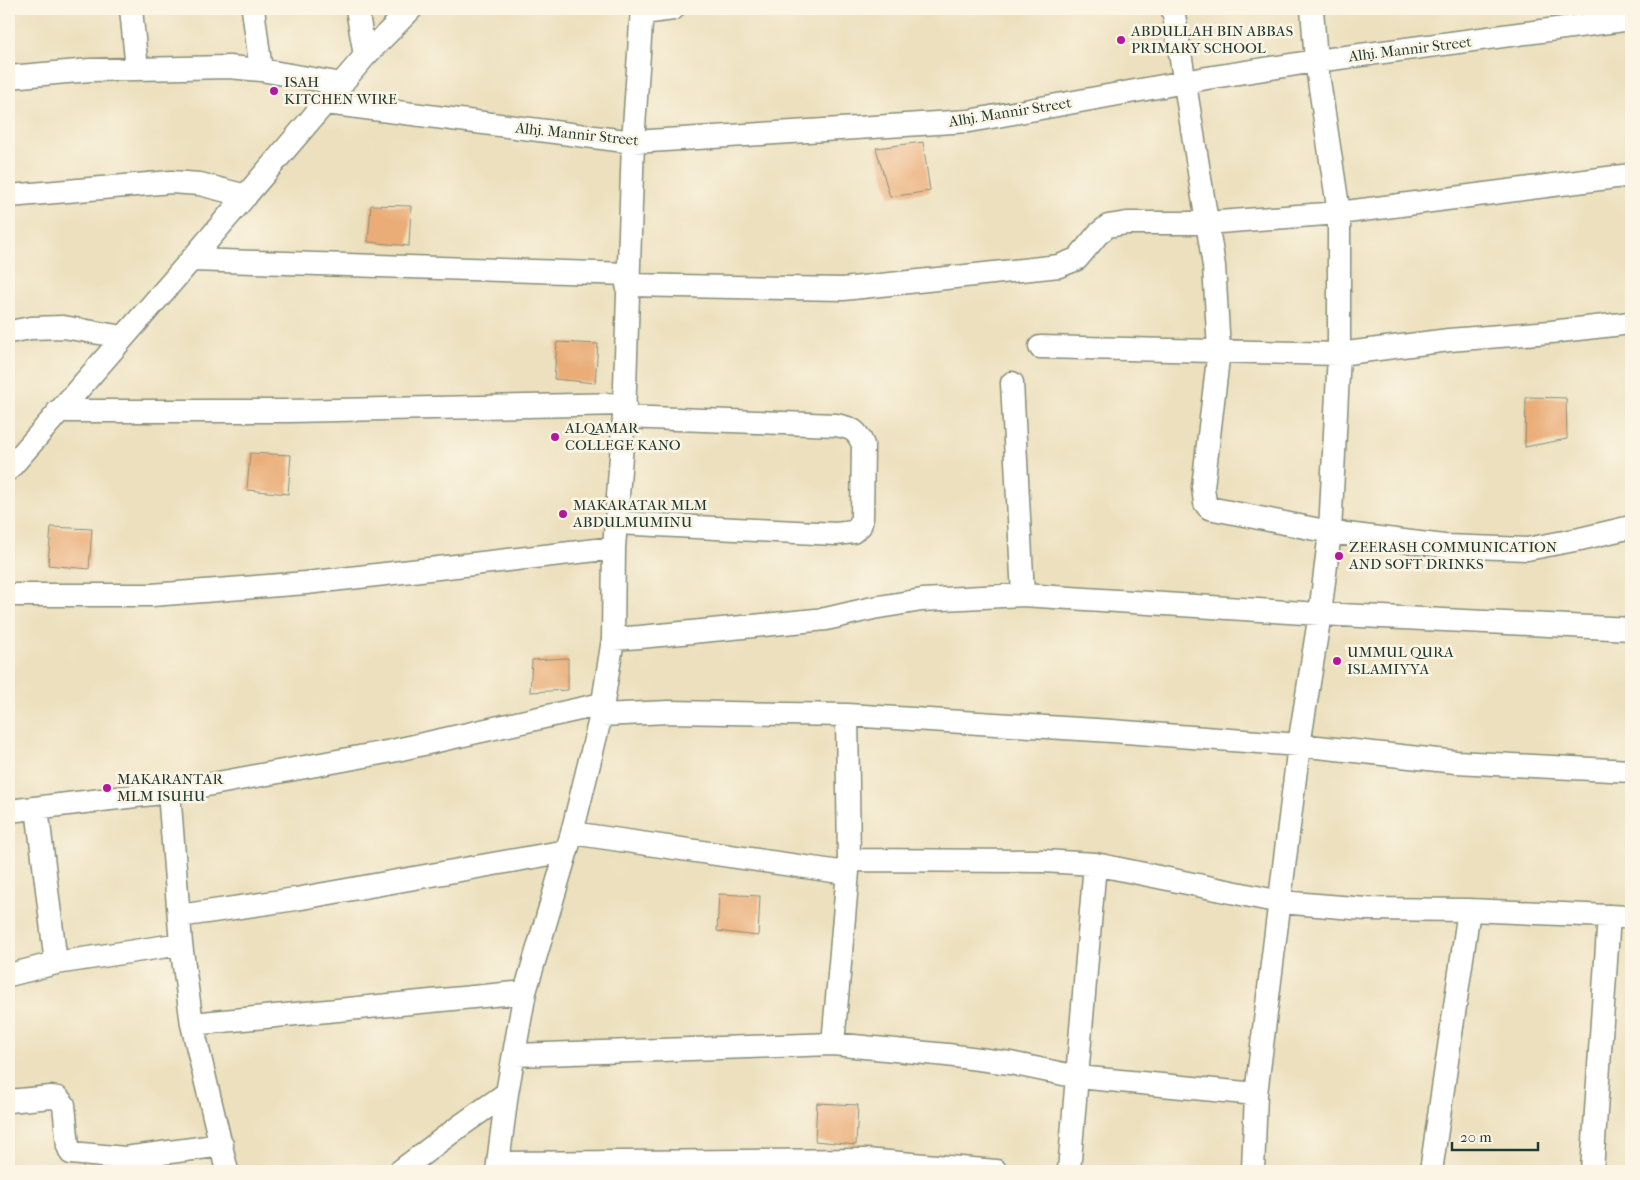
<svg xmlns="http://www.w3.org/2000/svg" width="1640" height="1180" font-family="'IM FELL French Canon',serif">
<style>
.building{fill:#eaad78}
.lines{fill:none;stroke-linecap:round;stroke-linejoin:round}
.minor-casing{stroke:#868e79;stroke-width:25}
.minor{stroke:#fff;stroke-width:22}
.poi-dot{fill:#b5179e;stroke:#fcf5e5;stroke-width:2}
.labels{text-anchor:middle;stroke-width:5;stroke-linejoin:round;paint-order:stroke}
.poi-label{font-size:15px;fill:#1f3d34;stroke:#fcf5e5;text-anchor:start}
.street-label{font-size:15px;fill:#1f3d34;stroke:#fcf5e5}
</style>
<rect width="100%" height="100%" fill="#fcf5e5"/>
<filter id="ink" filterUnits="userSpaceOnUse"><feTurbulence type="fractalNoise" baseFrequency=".02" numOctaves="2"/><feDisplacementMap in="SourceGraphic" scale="10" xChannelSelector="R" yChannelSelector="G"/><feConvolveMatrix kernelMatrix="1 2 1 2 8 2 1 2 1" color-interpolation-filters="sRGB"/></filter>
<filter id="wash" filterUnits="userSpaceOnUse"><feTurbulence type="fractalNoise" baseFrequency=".0096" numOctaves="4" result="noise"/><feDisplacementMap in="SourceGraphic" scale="20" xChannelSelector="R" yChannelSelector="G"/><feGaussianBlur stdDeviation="1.12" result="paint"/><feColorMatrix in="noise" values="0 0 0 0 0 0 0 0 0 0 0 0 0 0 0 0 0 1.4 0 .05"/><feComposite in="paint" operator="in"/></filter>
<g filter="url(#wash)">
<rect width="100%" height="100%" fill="#ece0be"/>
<g id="blocks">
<!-- building -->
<path class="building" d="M923 142 930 191 890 197 876 148Z
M371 205 411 206 409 246 368 242Z
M557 342 598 344 595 383 554 379Z
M1526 397 1566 398 1567 439 1525 447Z
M250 453 291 455 288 494 247 490Z
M51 527 92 529 89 569 48 565Z
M568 658V690L530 692 532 660Z
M719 894 760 896 758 936 717 931Z
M817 1103 858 1105 856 1145 815 1141Z"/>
</g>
</g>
<g filter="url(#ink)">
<use href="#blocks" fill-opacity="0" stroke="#868e79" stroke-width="1"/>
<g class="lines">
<!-- minor casing -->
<g class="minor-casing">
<path id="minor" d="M131 9 137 69
M253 9 261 70
M357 9 365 56
M1173 9 1214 266 1219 350 1203 487 1205 503 1209 508 1330 532 1444 546 1527 549 1580 539 1631 527
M643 13 673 9
M9 77 90 70 229 67 261 70 342 84
M326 103 633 142 969 121 1207 78 1316 61 1631 19
M9 196 171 182 200 184 246 196
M191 260 628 274
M627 285 843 289 1059 266 1077 259 1098 234 1108 226 1127 223H1206L1339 213 1631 175
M9 332 31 328 63 327 123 337
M1040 347 1339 354 1449 340 1551 332 1631 323
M1012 383 1023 595
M58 411H290L625 404
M9 469 191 260 365 56 411 9
M617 523 836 534 853 532 860 526 862 518 863 445C857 430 852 428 836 425L624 417
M9 595H152L306 583 614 548
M613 639 640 637 826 619 873 608 922 600 1023 595 1320 614 1631 629
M601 715 669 712 847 715 1112 731 1299 745 1456 762 1631 771
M169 792 181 944 192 1024 227 1171
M37 808 56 963
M9 811 169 792 392 751 602 704
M572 833 847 873
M849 860 1043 861 1095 864 1280 902 1366 909 1469 910 1631 917
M179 916 296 899 567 851
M9 975 56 963 181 944
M192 1024 525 992
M833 1044 849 860 847 715
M515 1055 833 1044 947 1055 1010 1063 1078 1077 1256 1094
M9 1101 51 1097 58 1098 64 1105 68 1146 71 1153 125 1158 222 1145
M499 1163 865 1160 996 1171
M400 1171 460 1126 507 1093
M497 1171 507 1093 525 992 572 833 601 715 613 639 614 548 624 417 633 142 642 9
M1069 1171 1095 864
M1253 1171 1256 1094 1299 745 1320 614 1330 532 1339 354V213L1316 61 1312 9
M1431 1171 1469 910
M1592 1171 1609 916"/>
</g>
<!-- minor -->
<use href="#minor" class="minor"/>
</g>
</g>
<!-- markers -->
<g class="poi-dot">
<circle cx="1121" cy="40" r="5"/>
<circle cx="274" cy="91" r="5"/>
<circle cx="555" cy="437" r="5"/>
<circle cx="563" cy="514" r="5"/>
<circle cx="1339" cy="556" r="5"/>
<circle cx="1337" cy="661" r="5"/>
<circle cx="107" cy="788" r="5"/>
</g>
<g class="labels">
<!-- poi labels -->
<g class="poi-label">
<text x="1131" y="36">ABDULLAH BIN ABBAS<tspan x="1131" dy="17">PRIMARY SCHOOL</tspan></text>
<text x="284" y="87">ISAH<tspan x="284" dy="17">KITCHEN WIRE</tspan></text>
<text x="565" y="433">ALQAMAR<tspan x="565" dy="17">COLLEGE KANO</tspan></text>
<text x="573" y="510">MAKARATAR MLM<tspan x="573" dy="17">ABDULMUMINU</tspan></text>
<text x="1349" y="552">ZEERASH COMMUNICATION<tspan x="1349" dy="17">AND SOFT DRINKS</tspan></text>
<text x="1347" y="657">UMMUL QURA<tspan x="1347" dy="17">ISLAMIYYA</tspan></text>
<text x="117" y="784">MAKARANTAR<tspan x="117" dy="17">MLM ISUHU</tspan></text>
</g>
<!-- street labels -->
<g class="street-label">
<text transform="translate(1410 49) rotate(-7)" y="5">Alhj. Mannir Street</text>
<text transform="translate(1010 112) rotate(-9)" y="5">Alhj. Mannir Street</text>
<text transform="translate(577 134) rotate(6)" y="5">Alhj. Mannir Street</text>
</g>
</g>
<!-- margin -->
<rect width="1640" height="1180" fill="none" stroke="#fcf5e5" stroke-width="30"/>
<!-- scale -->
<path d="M1452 1142v8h86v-8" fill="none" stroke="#1f3d34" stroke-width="2.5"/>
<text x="1460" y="1142" font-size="15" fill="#1f3d34" stroke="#fcf5e5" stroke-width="4" paint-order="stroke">20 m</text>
</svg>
